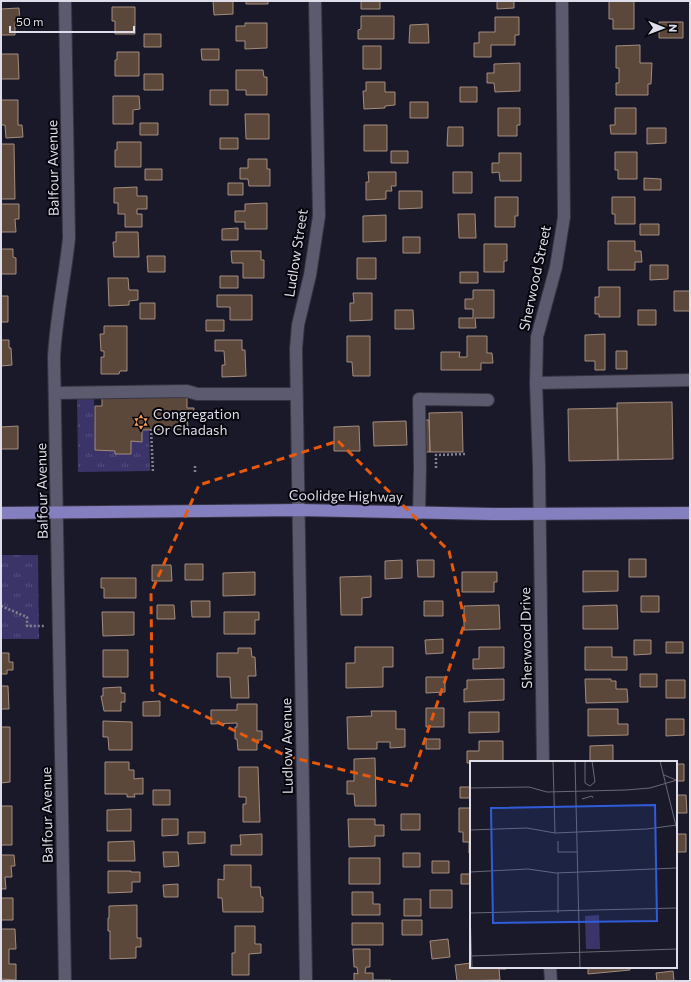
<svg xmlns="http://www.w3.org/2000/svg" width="691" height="982" font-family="Commissioner,sans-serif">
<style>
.park{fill:url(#park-tufts)}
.building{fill:#5c483b;stroke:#a28c7e}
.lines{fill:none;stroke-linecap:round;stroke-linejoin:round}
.minor-casing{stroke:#363442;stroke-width:14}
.major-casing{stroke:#363442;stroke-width:14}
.path{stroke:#838291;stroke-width:2.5;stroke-dasharray:2 2;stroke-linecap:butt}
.minor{stroke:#5b5a6f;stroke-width:12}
.major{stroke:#847fbe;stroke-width:12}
.marked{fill:none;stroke:#e8590c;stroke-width:3;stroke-dasharray:8 5;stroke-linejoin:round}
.labels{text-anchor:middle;stroke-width:4;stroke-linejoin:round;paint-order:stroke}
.street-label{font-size:14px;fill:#dedeea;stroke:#06050c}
.poi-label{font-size:14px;fill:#dedeea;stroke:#06050c;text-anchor:start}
.inset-road{fill:none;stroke:#686877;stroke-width:1}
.view{fill:#305cda;fill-opacity:0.15;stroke:#305cda;stroke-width:2}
.inset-edge{fill:none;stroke:#dedeea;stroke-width:2}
</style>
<defs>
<pattern id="park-tufts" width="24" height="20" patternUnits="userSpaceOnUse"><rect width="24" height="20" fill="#3a3469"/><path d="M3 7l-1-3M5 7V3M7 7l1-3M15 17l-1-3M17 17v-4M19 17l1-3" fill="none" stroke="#56517f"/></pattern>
</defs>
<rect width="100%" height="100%" fill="#1a192a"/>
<!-- park -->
<path class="park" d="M77 396H94L95 450 115 451V454H131V441L142 442V430H149L150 471 78 472Z
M1 555H38L39 639H1Z"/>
<!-- building -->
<path class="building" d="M213 1H233V14L214 15Z
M246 1H268V4H246Z
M361 1H380V9H361Z
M497 1H514V8L497 9Z
M609 1H634V29H613V19H609Z
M112 7H135V34H115V21H112Z
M19 8 20 23H15V35H1V9Z
M361 16H394V39H358V30L361 29Z
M495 17H519V35H515V45H491V57H474V43H479V32H495Z
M659 22H683V38H659Z
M245 23H267V48L245 49V41H236V26H245Z
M428 24 429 43H409L410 25Z
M144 34H161V47H144Z
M640 45V63H652L651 84H648V95H616V83H619V68H616V46Z
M363 46H381V69H363Z
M201 49H219V60H202Z
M117 52H139V76H115V60H117Z
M1 54H18L19 79H1Z
M520 63V91L495 92 494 83H487V73H494V64Z
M236 70H263L264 77H267V95H246V90H236Z
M144 74H163V90H144Z
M366 82H385V92H395V105L385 106V108L364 109 363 91H366Z
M460 87H477V102H460Z
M210 90H228V105H210Z
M113 96H139L140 109 133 110V124H113Z
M1 100H18V125H22L23 137 6 138 5 125H1Z
M410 102H428V118H410Z
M498 108H520V125H517V136H498Z
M615 108H636V134H611L610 125H615Z
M245 114H269V139H246Z
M140 123H158V135H140Z
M364 125H387V151H364Z
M448 127H463V146H447Z
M647 128H666V143L647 144Z
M220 138H238V149H220Z
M117 142H141V167H115V150H117Z
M1 144H14L15 199H1Z
M391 151H408V163H391Z
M615 152H637V179H618V170H615Z
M499 153H521V181H500L499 172 492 173V163H499Z
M248 159H267V169H270V186H249L248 179H240V168H248Z
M145 169H162V180H145Z
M368 172H396V186H391L392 191H386V199L366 200V182H369Z
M453 172H472V193H453Z
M644 178 661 179V190H644Z
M228 183H243V195H228Z
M137 187V196H147V209H137V214H142V227H125V214H118V203H114V188Z
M399 191H422V208L399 209Z
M495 197H518V216H515V227H495Z
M612 197H635V224H615V214H612Z
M267 203V229H245V222H235V211H245V204Z
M1 204H19V219H15L16 232H1Z
M458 214H475L476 238H459Z
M386 215V241L363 242V216Z
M640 224H659V235H640Z
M238 228V240H222V229Z
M116 232H138L139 257H114L113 242H116Z
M403 237H420V253H403Z
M608 241H635V251H641L642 262H635V270H608Z
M484 244H507V261H504V272H484Z
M1 249H13V257L16 258V274H1Z
M231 251H261V260H264V278H243V263H232Z
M147 256H165V272H148Z
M357 258H376V279H357Z
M650 265H668V279L650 280Z
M460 272H478V283H460Z
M220 276H238V288H220Z
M108 278H128L129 290H138V300L129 301V305L109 306Z
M599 287H620V317H599V314H595V297H599Z
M473 290H494V318H475L476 328H459V318H473V309H465V299H473Z
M674 291H690V311H674Z
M353 293H372V320L350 321V303H354Z
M217 295H252V320H230V307H217Z
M1 296H8V322H1Z
M140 303H155V319H140Z
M395 310H413L414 329H395Z
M638 310H656V325H638Z
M206 320H224V331H206Z
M104 326H127V371H120L119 374H101V357H104V351H101L100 334H104Z
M605 334V370H595V361H585V335Z
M347 336H370V376H353L352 362H347Z
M467 336H487V353H492L493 363H481V370H441V352H460L459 357H467Z
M1 340H9V348H11L12 365 1 366Z
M215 340H242V350H245L246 376 222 377V365H225L224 351H215Z
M616 351H627V369H616Z
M187 397V408H194L193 415H187L188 429 142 430V442L131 441V454H115V451L95 450V406H102V398Z
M672 402 673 459 618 460 617 403Z
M617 408 618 460 569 461 568 409Z
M462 412 463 452H430L429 413Z
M423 420H429L430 452H423Z
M406 421 407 445 374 446 373 422Z
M18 426V449H1V427Z
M359 426 360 451H334V427Z
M629 559H646V577H629Z
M402 560V578L385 579V561Z
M417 560H434V577H418Z
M185 564H203V580H185Z
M152 565H171L172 581H152Z
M583 571H618V591L583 592Z
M255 572V595L223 596V573Z
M462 572H497V582H494V592H462Z
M371 576V597L362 598V615H341L340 577Z
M101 578H136V598H104V588H101Z
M641 596H659V612H641Z
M191 601H210V617H192Z
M424 601H443V616H424Z
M157 605H174L175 619H157Z
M499 605 500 629 464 630V606Z
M617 605 618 629H583V606Z
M102 612H134V635L103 636Z
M224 612H259V620H255V634H224Z
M443 639V653L426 654 425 640Z
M634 640H651V654L634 655Z
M666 642H683V653H666Z
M355 647H393V667H383V687L346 688V663H355Z
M479 647H504V668L473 669V659H479Z
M585 647H612V657H627V670H585Z
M238 648H251L252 657H255L256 676H248L249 698H231L230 677H217V653H238Z
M103 650H128V677H103Z
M1 653H9V662H13V670H7V674H1Z
M640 674H657V687H640Z
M426 677H445V692L426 693Z
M504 679V700L464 702V689H467V680Z
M585 679H611V681H616V689H627L628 702 586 703Z
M666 680H685V698H666Z
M1 686H8L9 709H1Z
M121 687V693H125V702H121V711H104L101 696H103V688Z
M160 701V716H143V702Z
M237 704H257V731H262V740H257V750H238L237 739H235V727H237V723L211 724V710H237Z
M426 708H444V727H426Z
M588 709H618V724H628V735L588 736Z
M371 711H396V729H405V747L390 748V742H377V749H348L347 717 372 716Z
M469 712H499V732L469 733Z
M666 719H684V735L666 736Z
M103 721 132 722V750H109L108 737H103Z
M1 727H10V782L1 783Z
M426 739H440V749H426Z
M479 741H503V762L467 763V751H479Z
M613 745V762H590V746Z
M375 758 376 806H355L354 794H347V781H354V759Z
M105 762H129V770H134V779L143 778V794H134L135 797H127V794H105Z
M676 764H684V781H676Z
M239 767H258L260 822H243V804H246V797H239Z
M460 787H471V798H460Z
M153 790H170V805H153Z
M676 795H686L687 813H676Z
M1 806H12V845H1Z
M459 808H471V853H469V842H463V832H459Z
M131 809V831H107V810Z
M401 814H420V830H401Z
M162 819H178V835L162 836Z
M348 819H375V825H384V836H375V846L349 847Z
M188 832H205V843L188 844Z
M262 834V855H231V845H241L240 835Z
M676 834H686V852H676Z
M134 841 135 861H108V842Z
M163 852H178L179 866 164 867Z
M403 853H420V867H403Z
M1 855H14L15 866H11L12 877H5L6 889H1Z
M349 858H380V884H349Z
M432 861H449V873H432Z
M224 865H251V887H260L261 897H263V912H223L222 898H218V879L224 880Z
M108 871H131V872H140V882H132V892L108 893Z
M461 874H471V884H461Z
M178 884V897H164L163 885Z
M430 890H452V908H430Z
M352 892H373V904H380V915H352Z
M1 898H13V920H1Z
M404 899H421V916H404Z
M137 905V938H141V947H136V958L110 959V931H108V918H109V906Z
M402 920H422V935H402Z
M352 923H383V945H352Z
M235 926H255V944H261V953L249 954V975H232V953H235Z
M1 929H15L16 949H9V964H16V980L1 979Z
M448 939 450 957 432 959 430 941Z
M353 949H370V967H366L365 973H373V980H391V981H354V973L358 974 357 967H354Z
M471 963V967H506V969H499L500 980 457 981 455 965Z
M588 967H629L630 970 588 974Z
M673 971 674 981H657L656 973Z"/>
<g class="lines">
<!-- minor casing -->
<g class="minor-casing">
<path id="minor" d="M65 1 69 238C65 278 56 317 54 357L65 981
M536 383 690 380
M55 393 187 391 197 394H296
M419 513 420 468 419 399 488 400
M543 762 539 466 536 383 537 337 556 267 564 217 562 1
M550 967 551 981
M306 981 296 349 298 325 310 275 319 216 315 1"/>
</g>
<!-- major casing -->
<g class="major-casing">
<path id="major" d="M1 513 299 510 492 514 690 513"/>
</g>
<!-- path -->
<path class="path" d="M151 429 153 473
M436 468V455L466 454
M195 472V465
M1 606 27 617V626H45"/>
<!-- minor -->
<use href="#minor" class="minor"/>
<!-- major -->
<use href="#major" class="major"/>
</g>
<!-- marked area -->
<path class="marked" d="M338 441 449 551 465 622 409 786 286 756 152 690 151 593 199 485Z"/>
<!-- icons -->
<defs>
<g id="synagogue-bare" transform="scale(1.2)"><path d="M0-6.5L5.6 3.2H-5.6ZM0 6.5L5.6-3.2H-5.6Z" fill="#fd9d55" stroke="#06050c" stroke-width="2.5" paint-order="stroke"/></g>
</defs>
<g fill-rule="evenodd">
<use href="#synagogue-bare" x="141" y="422"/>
</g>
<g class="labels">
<!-- street labels -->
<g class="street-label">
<text transform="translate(53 168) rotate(-91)" y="5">Balfour Avenue</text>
<text transform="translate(296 253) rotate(-81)" y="5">Ludlow Street</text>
<text transform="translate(535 278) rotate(-78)" y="5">Sherwood Street</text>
<text transform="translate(42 491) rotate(-91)" y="5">Balfour Avenue</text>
<text transform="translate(346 496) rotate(1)" y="5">Coolidge Highway</text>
<text transform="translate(526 638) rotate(-91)" y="5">Sherwood Drive</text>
<text transform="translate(287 746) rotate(-91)" y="5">Ludlow Avenue</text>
<text transform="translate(47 815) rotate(-91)" y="5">Balfour Avenue</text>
</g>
<!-- poi labels -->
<g class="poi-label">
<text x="153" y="419">Congregation<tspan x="153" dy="16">Or Chadash</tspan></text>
</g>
</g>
<!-- overview -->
<g transform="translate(470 761)">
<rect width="207" height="207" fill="#1a192a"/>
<path d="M129 154 130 188H116L115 155Z" fill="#3a3469"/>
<path class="inset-road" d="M83 0 85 72M105 0 110 207M115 0V22L120 25 125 21 122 0M190 0 207 69M194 14 206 19M0 27 59 26 77 31 156 29 180 27 207 19M112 38 122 35 123 37M0 69 57 67 85 72 177 68 207 64M88 80V91H107M0 111 58 108 86 112 207 107M88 112V152M0 150 2 207M0 152 207 147M0 195 207 188"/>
<path class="view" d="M185 44 187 160 23 162 21 47Z"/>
<rect width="207" height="207" class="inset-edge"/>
</g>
<!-- border -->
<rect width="691" height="982" fill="none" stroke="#dedeea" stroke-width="4"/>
<!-- north arrow -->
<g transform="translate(663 28) rotate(91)" stroke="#06050c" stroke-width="3" paint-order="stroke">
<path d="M0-3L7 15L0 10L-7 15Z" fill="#dedeea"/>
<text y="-6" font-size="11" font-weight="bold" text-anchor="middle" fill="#dedeea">N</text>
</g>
<!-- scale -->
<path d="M10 26v6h124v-6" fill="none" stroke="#dedeea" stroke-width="2"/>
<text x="16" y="26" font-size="12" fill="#dedeea" stroke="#06050c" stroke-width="3" paint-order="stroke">50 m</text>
</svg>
